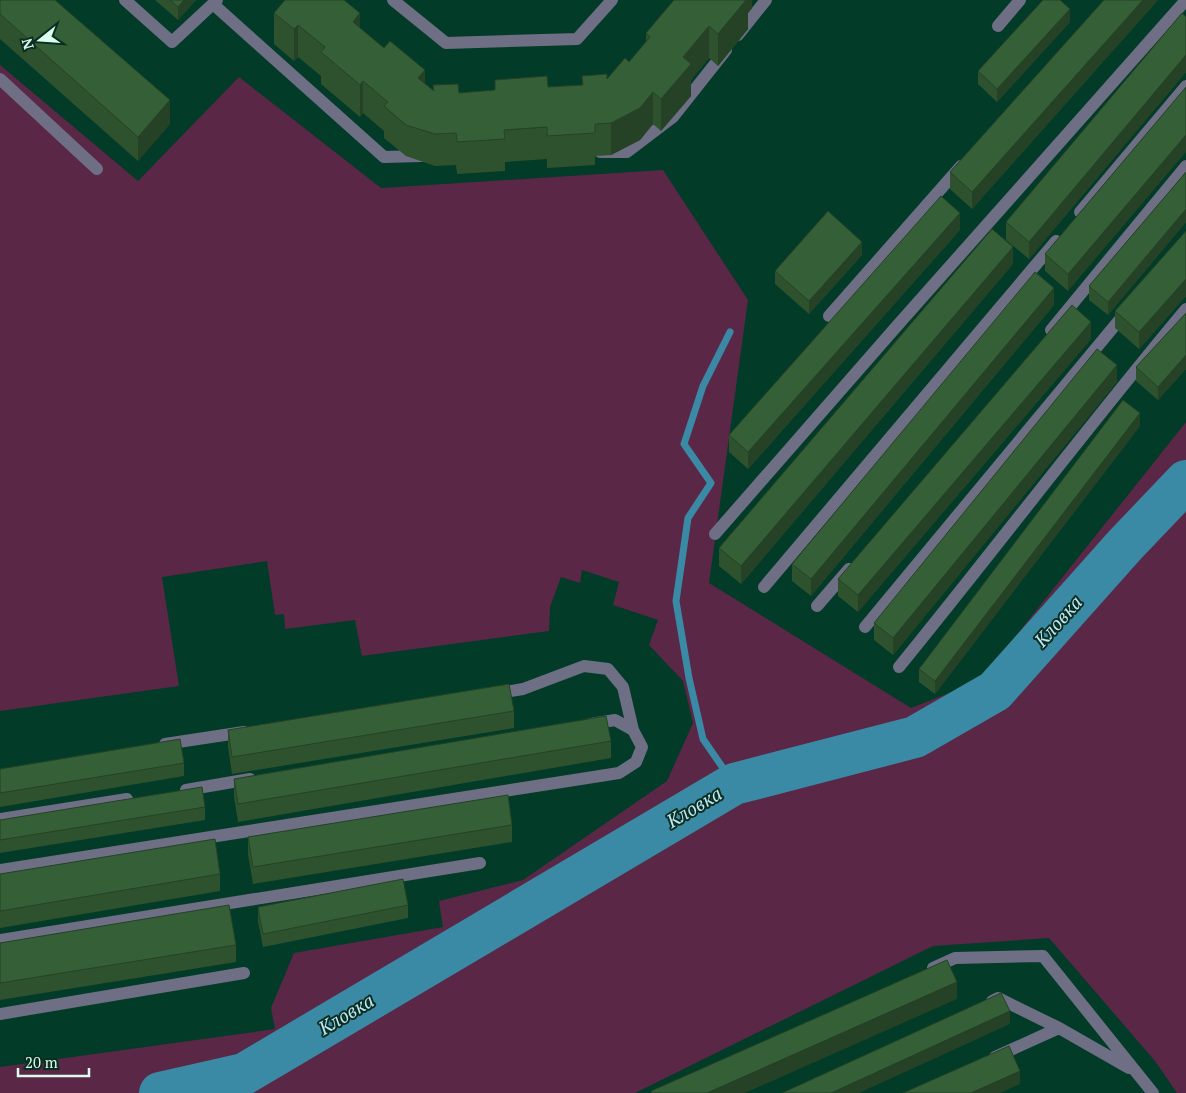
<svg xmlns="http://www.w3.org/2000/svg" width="1186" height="1093" font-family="'PT Serif',serif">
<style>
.green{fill:#5a2747}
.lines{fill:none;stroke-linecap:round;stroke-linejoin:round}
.stream{stroke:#3b8aa5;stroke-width:7}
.river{stroke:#3b8aa5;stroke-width:42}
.lane{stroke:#6e6e85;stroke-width:12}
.wall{fill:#2e522e}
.shaded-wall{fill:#254226}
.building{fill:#355f36;stroke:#254226}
.labels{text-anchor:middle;stroke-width:4;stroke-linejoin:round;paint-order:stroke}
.water-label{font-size:19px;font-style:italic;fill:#c0e7f8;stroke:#0a2e21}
</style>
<rect width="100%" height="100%" fill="#023b28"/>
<!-- green -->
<path class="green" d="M0 65 138 181 239 77 381 188 663 170 748 300 709 583 911 708 980 681 1186 422V1093H1177L1155 1061 1049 938 933 946 635 1093H0V1067L275 1029 271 1008 294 953 443 927 439 901 523 880 667 781 693 723 683 681 649 645 658 620 613 605 619 582 582 570 580 583 561 577 550 607 549 631 362 656 355 620 285 629 284 614 275 615 267 561 162 577 179 686 0 711Z"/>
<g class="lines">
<!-- stream -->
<path class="stream" d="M730 332 703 386 684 444 711 483 688 518 676 601 689 678 703 739 734 784"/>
<!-- river -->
<path class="river" d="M160 1093 244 1074 734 784 915 737 995 691 1125 545 1186 481"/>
<!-- lane -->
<path class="lane" d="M125 0 172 42 217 0
M393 0 446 43 577 39 612 0
M213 4 384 157 422 156
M998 26 1020 0
M738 35 766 0
M0 79 97 169
M600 152H627L673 117 726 50
M1080 212 1186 86
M829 316 961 166
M1051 330 1186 166
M715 534 896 327 1186 0
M764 587 1056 241
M817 606 849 569
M865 627 1126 312
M899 667C996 548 1088 426 1186 309
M493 694 523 689 584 666 608 669 623 687 633 730
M165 744 244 732
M186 790 250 779
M0 819 127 799
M0 870 619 773 636 762 642 747 633 730 615 720 591 724
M0 940 480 863
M933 968 955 958 1043 956 1153 1093
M992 1001 998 998 1059 1028
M0 1014 244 973
M995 1057 1059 1028 1129 1068"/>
</g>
<!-- wall -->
<path class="wall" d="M0 0 170 124 138 161 0 39Z
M155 0H196L178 20Z
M752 0V8L748 13V29L718 66 709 58 691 80V96L661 131 653 124 640 140 611 155 595 156V165L547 168V159L505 162V171L457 174 456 165 435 166 406 156 384 138V131L363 113 360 117 321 84V76L298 57 294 61 274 44V13L360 28 433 91V85L459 93 495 90V80L548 87 582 85V76L607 79 629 62 646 42V33Z
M1104 0H1158L972 209 950 189V172Z
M1186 17V72L1029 259 1006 240V222Z
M1070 22 997 102 978 84V71Z
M1186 87 1068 291 1045 271V254Z
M1186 172V222L1108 315 1089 300V286Z
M960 230 748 469 729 452V435Z
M1186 231V296L1139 349 1115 328V311Z
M862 255 809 314 775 284V271Z
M1013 264 741 584 719 566V548Z
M1054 305 811 596 792 581V564Z
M1186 313V369L1158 400 1136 381V367Z
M1091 339 858 612 838 596V579Z
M1117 382 893 655 874 640V623Z
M1140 426 935 694 919 682V669Z
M514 711V728L232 774 228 747V730Z
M611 741V758L238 822 234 797V779Z
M184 763V776L0 807V769Z
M205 807V820L0 853V820Z
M512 825V842L253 884 248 854V837Z
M0 874H220V891L0 928Z
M408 905V918L263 947 258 921V907Z
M0 943 236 945V962L0 1000Z"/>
<!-- shaded-wall -->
<path class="shaded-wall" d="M184 0H196L178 20V7Z
M739 0H752V8L748 13V29L718 66V34Z
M1143 0H1158L972 209V192Z
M1070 9V22L997 102V89Z
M360 13V45L353 22Z
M298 25V57L294 61V29Z
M709 26V58L691 80V96L661 131V99L683 57Z
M1186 55V72L1029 259V242Z
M425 70V102L418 78Z
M363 81V113L360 117V85Z
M653 92V124L640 140 611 155V123Z
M170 100V124L138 161V137Z
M1186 135V152L1068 291V274Z
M1186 209V222L1108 315V302Z
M960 213V230L748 469V452Z
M862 242V255L809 314V301Z
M1013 247V264L741 584V566Z
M1186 279V296L1139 349V332Z
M1054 288V305L811 596V579Z
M1091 322V339L858 612V595Z
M1186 355V369L1158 400V387Z
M1117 365V382L893 655V638Z
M1140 413V426L935 694V681Z
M957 982V999L745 1093H707Z
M1010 1011V1024L859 1093H831Z
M1020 1071V1084L1000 1093H971Z"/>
<!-- building -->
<path class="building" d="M0 0H55L170 100 138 137 0 14Z
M170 0H184L178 7Z
M285 0H344L360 13 353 22 384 48 390 41 425 70 418 78 434 91 433 85 458 84 459 93 495 90V80L547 76 548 87 583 85 582 76 607 74V79L625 58 629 62 650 37 646 33 674 0H746L718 34 709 26 683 57 691 64 661 99 653 92 640 108 611 123 595 124V133L547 136V127L504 130 505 139 457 142 456 133 435 134 406 125 384 106 388 102 363 81 360 85 321 52 325 47 298 25 294 29 274 13Z
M1043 0H1060L1070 9 997 89 978 71Z
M1104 0H1143L972 192 950 172Z
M1182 13 1186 17V55L1029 242 1006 222Z
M1186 87V135L1068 274 1045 254Z
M1186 172V209L1108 302 1089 286Z
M941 196 960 213 748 452 729 435Z
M828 211 862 242 809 301 775 271Z
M992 229 1013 247 741 566 719 548Z
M1186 231V279L1139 332 1115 311Z
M1035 272 1054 288 811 579 792 564Z
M1072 305 1091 322 858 595 838 579Z
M1186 313V355L1158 387 1136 367Z
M1097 349 1117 365 893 638 874 623Z
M1123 400 1140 413 935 681 919 669Z
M509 684 514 711 232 757 228 730Z
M606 716 611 741 238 804 234 779Z
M180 739 184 763 0 793V769Z
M202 787 205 807 0 840V820Z
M508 795 512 825 253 867 248 837Z
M215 839 220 874 0 911V874Z
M403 879 408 905 263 934 258 907Z
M229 905 236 945 0 983V943Z
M947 960 957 982 707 1093H652L651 1091Z
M1001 993 1010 1011 831 1093H782Z
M1009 1046 1020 1071 971 1093H903Z"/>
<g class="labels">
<!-- water labels -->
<g class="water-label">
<text transform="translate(1058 621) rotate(-48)" y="7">Кловка</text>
<text transform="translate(694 807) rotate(-31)" y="7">Кловка</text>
<text transform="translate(346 1014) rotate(-31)" y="7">Кловка</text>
</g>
</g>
<!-- north arrow -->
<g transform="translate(40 40) rotate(253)" stroke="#0a2e21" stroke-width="4" paint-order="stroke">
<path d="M0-4L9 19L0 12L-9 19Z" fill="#dcfded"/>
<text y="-8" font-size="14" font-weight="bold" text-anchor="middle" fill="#dcfded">N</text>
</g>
<!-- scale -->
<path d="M18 1068v8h71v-8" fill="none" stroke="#dcfded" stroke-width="2.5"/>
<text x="25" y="1068" font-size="15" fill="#dcfded" stroke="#0a2e21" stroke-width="4" paint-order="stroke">20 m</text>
</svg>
